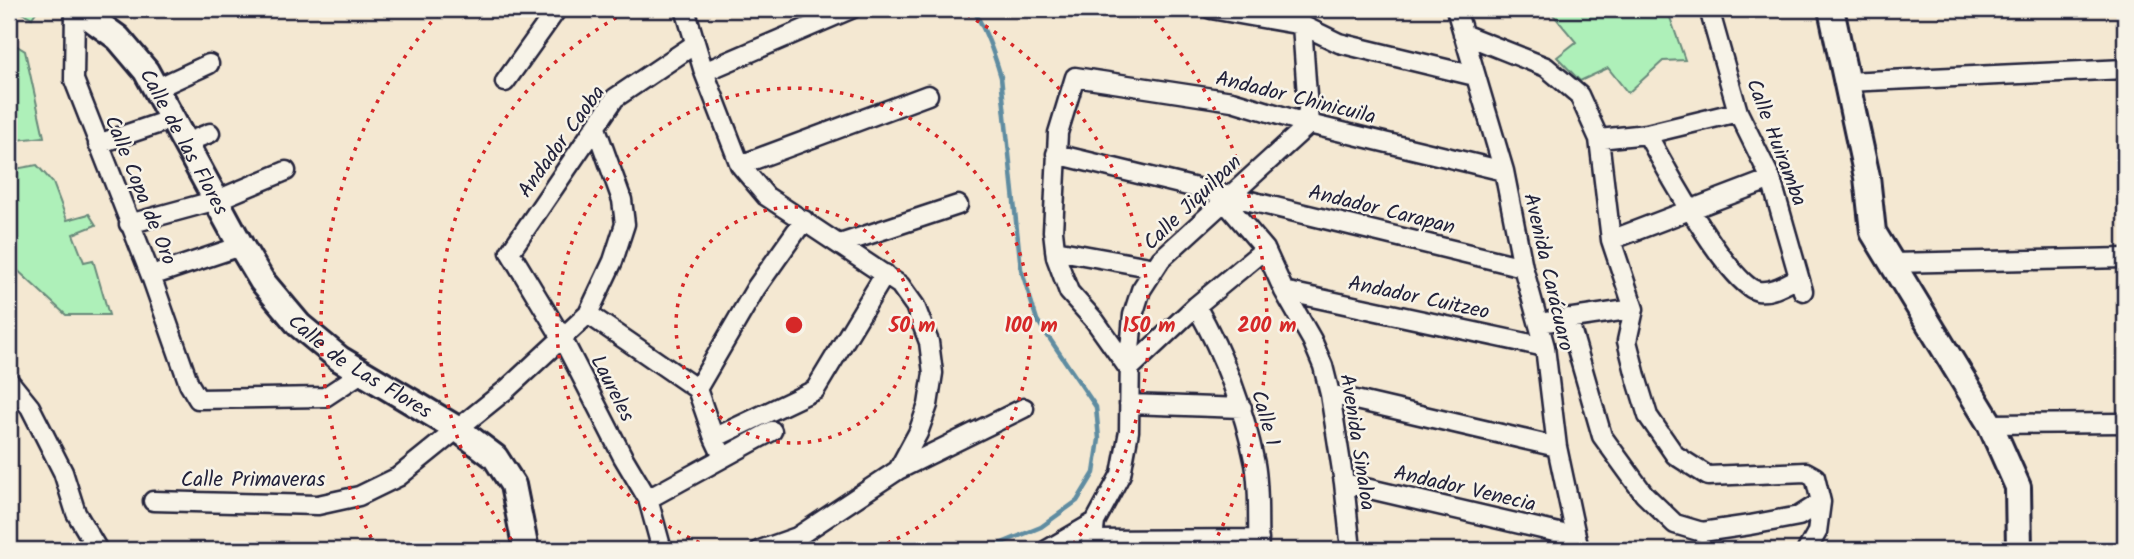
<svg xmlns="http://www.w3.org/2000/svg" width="2134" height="559" font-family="Kalam,sans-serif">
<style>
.green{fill:#aef0b9;stroke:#68897a;stroke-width:2}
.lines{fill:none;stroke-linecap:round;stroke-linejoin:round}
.stream{stroke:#5e8ca1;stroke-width:4.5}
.street-casing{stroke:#22223b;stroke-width:23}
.secondary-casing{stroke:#22223b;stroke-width:30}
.street{stroke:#f7f3e8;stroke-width:18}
.secondary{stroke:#f7f3e8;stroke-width:24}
.ring{fill:none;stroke:#d62828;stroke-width:3.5;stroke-dasharray:3.5 7}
.labels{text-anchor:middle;stroke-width:5;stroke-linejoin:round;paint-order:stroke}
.street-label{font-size:21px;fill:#22223b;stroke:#f7f3e8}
.centre{fill:#d62828;stroke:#f7f3e8;stroke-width:3.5}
.ring-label{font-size:21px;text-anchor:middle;font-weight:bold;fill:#d62828;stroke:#f7f3e8;stroke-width:5;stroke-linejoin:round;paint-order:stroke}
</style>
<rect width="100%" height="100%" fill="#f4e8d2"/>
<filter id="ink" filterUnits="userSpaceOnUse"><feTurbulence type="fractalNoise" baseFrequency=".0143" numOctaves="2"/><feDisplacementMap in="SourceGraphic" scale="14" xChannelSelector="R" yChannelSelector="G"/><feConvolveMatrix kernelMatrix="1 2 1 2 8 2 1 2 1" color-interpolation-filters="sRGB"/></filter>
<g filter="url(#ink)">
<!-- green -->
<path class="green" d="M9 9H38L32 18 19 11 9 26Z
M1541 9H1667L1685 60 1663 61 1628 93 1608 68 1580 81 1557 57 1576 42 1551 12Z
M9 41 25 51 44 137 9 141Z
M37 165 53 183 67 220 89 214 96 225 73 234 84 262 93 260 109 315H66L14 267 9 270V170Z"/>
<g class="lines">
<!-- stream -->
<path class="stream" d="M973 9C986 30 994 53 1001 77L1021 269 1037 320 1096 407 1099 439 1094 473 1077 501 1041 527 985 550"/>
<!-- street casing -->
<g class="street-casing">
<path id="street" d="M75 9 74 80 151 276 189 384 198 399 325 397 363 372
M685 9 704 72 740 165 766 196 900 285 915 306 929 342 933 373 928 405 918 433 898 470 797 537 760 550
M1211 9 1302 25 1339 43 1475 76
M1456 9 1504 171 1523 267 1545 347 1557 447 1579 550
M1709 9 1738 112 1771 179 1803 291
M1463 34 1546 67 1579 95 1599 139 1611 240 1634 309 1627 341 1637 380 1648 416 1675 455 1708 476 1806 472 1815 477 1821 502
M704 72 851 9
M505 82 557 9
M1846 82 2125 69
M155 89 209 64
M1647 134C1662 162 1730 287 1758 291 1772 293 1786 284 1798 278
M1599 139 1647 134 1738 112
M185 143 210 133
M98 144 172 119
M1056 154 1523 267
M740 165 928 95
M1224 201 1265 249 1284 291 1312 340 1323 366 1330 394 1344 483 1351 550
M129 224 217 200 286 171
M1611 240 1771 179
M840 244 958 205
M1265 249 1196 306 1129 369 1095 321 1069 292 1056 257 1053 231 1058 133 1075 77 1232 101 1309 124 1504 171
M1055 250 1155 268
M1891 263 2125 258
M151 276 241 246
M1284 291 1545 347
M1196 306C1224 355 1244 409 1255 464 1260 492 1257 522 1259 550
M588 314 697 389 714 438 723 457
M1568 318 1602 436 1644 494 1675 524 1702 532 1750 525 1799 516 1821 502 1817 532 1807 550
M1539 323 1634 309
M9 381 30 407 63 472 76 513 98 550
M697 389 756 288 804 220
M1330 394 1557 447
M1129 404 1242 408
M1990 424 2125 423
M714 438 815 390 885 274
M898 470 1024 408
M1344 483 1576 537
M648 499 772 431
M153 501 318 505 359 496 398 477 507 389 588 314 613 261 625 224 622 200 596 128
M1093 540 1259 539
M662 550 648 499 623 457 562 338 510 252 615 98 695 44
M1047 550 1095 522
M1087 550 1093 540 1095 522 1121 474 1129 431 1130 351 1133 315 1141 290 1161 259 1309 124 1302 25 1297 9"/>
</g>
<!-- secondary casing -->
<g class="secondary-casing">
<g id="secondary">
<path id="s1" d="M78 9 118 38 146 71 241 246 262 281 299 325 340 359 459 430 495 457 513 485 526 550"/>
<path d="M1831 9 1867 177 1873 232 1990 424 2018 487 2019 550"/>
</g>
</g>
<!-- street -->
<use href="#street" class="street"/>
<!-- secondary -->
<use href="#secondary" class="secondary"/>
</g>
</g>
<!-- distance rings -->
<g class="ring">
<circle cx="794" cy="325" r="118"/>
<path d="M719 550A237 237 0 1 1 869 550"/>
<path d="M518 548A355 355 0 0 1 630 10M958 10A355 355 0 0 1 1070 548"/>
<path d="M376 547A473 473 0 0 1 440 12M1148 12A473 473 0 0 1 1212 547"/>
</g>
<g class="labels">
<!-- street labels -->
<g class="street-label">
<text transform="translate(1296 97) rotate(14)" y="7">Andador Chinicuila</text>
<text transform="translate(561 141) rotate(-54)" y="7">Andador Caoba</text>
<text dy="7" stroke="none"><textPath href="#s1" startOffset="173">Calle de las Flores</textPath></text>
<text transform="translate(1777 142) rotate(69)" y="7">Calle Huiramba</text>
<text transform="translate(141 190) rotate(68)" y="7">Calle Copa de Oro</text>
<text transform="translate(1192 202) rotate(-44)" y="7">Calle Jiquilpan</text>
<text transform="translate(1382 209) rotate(14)" y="7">Andador Carapan</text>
<text transform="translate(1549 272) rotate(77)" y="7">Avenida Carácuaro</text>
<text transform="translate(1419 297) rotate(12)" y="7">Andador Cuitzeo</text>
<text dy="7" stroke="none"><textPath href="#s1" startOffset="464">Calle de Las Flores</textPath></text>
<text transform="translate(613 388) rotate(63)" y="7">Laureles</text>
<text transform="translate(1266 418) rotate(74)" y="7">Calle 1</text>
<text transform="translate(1358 442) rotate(81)" y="7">Avenida Sinaloa</text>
<text x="253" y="486">Calle Primaveras</text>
<text transform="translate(1465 488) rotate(13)" y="7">Andador Venecia</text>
</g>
</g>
<circle cx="794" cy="325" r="10" class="centre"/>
<g class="ring-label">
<text x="912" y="332">50 m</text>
<text x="1031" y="332">100 m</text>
<text x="1149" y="332">150 m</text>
<text x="1267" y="332">200 m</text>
</g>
<!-- margin -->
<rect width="2134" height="559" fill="none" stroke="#f7f3e8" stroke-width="35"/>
<rect x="18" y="18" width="2099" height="524" fill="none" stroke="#22223b" stroke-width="2.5" filter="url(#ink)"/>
</svg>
